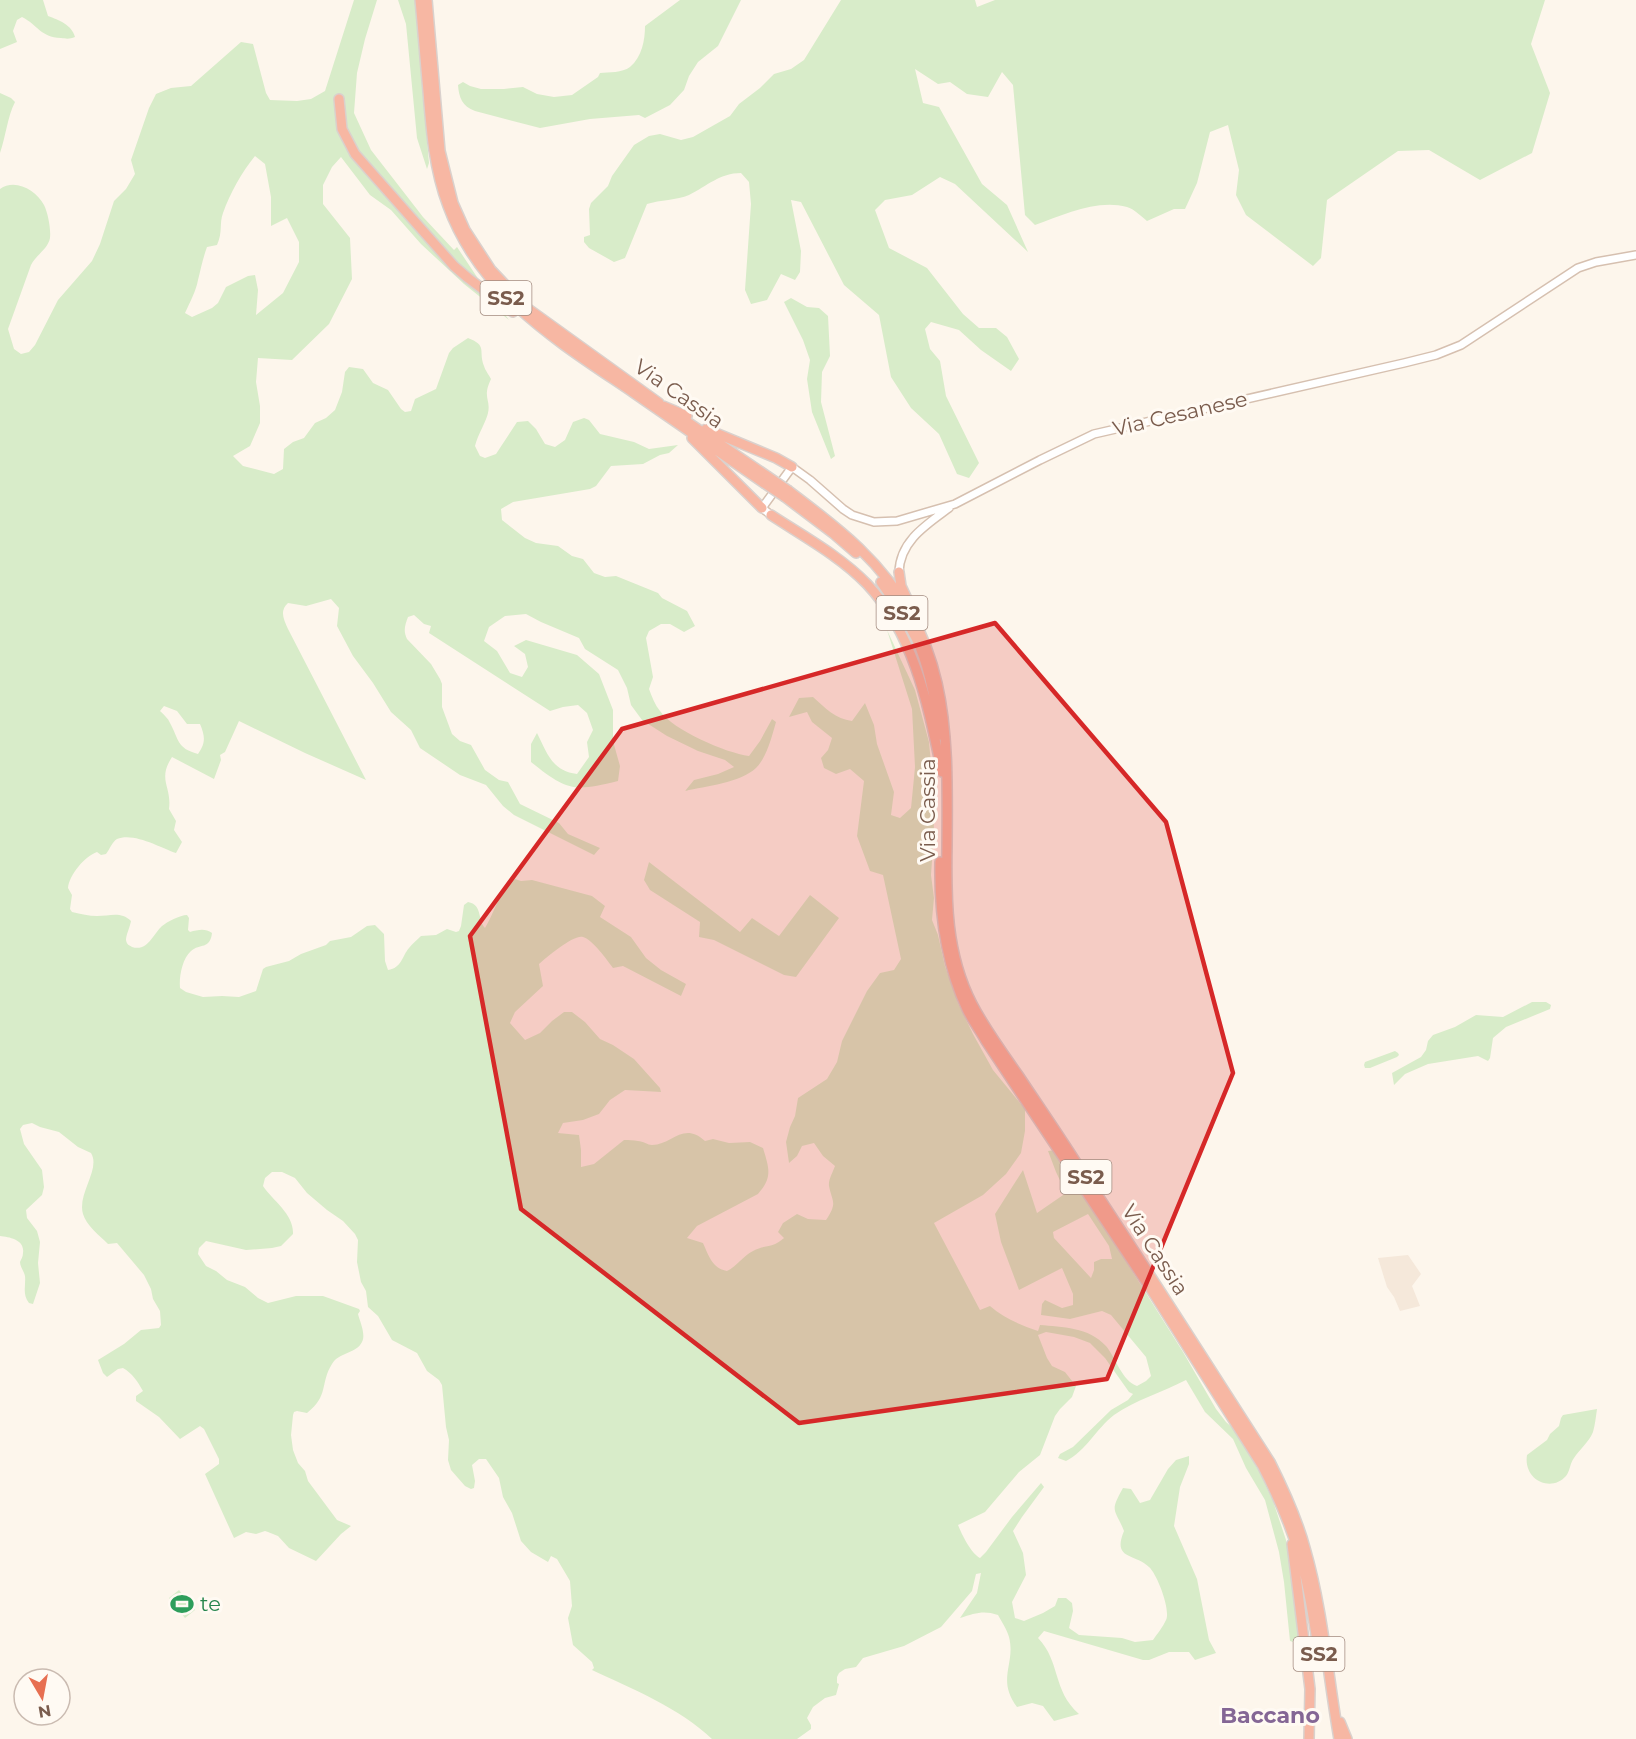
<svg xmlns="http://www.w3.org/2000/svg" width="1636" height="1739" font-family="Montserrat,sans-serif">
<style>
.residential{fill:#f5e8da}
.green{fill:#d8ecc9;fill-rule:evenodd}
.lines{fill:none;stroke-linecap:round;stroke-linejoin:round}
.secondary-casing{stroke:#d6c0b0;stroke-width:10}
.highway-casing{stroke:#dad1cd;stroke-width:12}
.secondary{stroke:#fff;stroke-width:7}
.highway{stroke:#f7b7a3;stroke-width:9}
.highway-bridge-casing{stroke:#dad1cd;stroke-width:12;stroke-linecap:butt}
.highway-bridge{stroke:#f7b7a3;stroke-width:9}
.marked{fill:#d62828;fill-opacity:0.2;stroke:#d62828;stroke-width:4.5;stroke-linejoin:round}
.labels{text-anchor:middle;stroke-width:6;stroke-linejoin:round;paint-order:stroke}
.shield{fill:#fffaf3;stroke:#a28b7f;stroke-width:1.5}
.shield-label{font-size:20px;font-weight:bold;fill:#7a5c4d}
.street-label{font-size:21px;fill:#7a5c4d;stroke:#fffaf3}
.leisure-label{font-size:21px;fill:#27864d;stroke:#fffaf3;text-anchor:start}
.neighbourhood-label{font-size:22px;font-weight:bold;fill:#846695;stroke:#fffaf3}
</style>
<rect width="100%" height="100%" fill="#fdf6ec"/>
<!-- residential -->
<path class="residential" d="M1408 1255 1421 1274 1412 1286 1420 1306 1400 1311 1394 1297 1387 1287 1378 1258Z"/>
<!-- green -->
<path class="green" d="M0 0H43L48 16C59 20 72 25 75 37 70 39 67 39 61 38 40 37 38 25 22 17L17 20 13 31 17 42 0 49Z
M354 0H377L365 39 357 73 354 113 371 150 423 217 454 250 457 247 479 280 509 320 464 284 421 244 391 210 370 195 341 157 332 167 323 185V204L350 238 352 279 329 324 292 360 258 358 256 382 260 406V423L250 446 233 456 243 466 274 474 283 469 284 449 293 442 304 438 315 423 326 418 335 410 342 392 345 372 349 367 363 369 373 383 388 390 401 409 405 412 411 411 415 399 436 389 449 353 453 348 468 338C488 346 478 350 484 366 485 370 489 375 491 379 482 398 491 399 488 413 486 422 478 434 475 446L480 456 485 458 496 454 517 422 528 421 536 429 545 444 555 447 565 440 573 422 584 418 589 420 600 434 634 442 649 449 678 445 669 453 660 455 643 464 611 466 596 486 590 489 513 502 501 509 502 520 525 538 536 543 558 546 572 556 583 559 594 573 605 577 616 576 658 593 662 598 687 611 695 626 684 632 670 624H661L649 631 646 638 653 677 649 689C652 697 655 705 660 711 673 730 726 753 749 756L760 741 772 719 776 722C772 736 767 757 756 768 740 783 706 786 685 791L694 780 718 774 734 767 725 760 698 751 667 736 642 720 631 705 627 688 618 670 585 649 579 638 541 622 526 614 505 616 489 627 484 641 497 651 510 673 522 677 528 667 525 654 514 646 526 640 577 655 599 674 613 710V741L620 766 618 781C574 792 567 791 531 762V744L537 733C547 753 552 771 577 774L589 757 587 742 593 730 587 713 578 705 563 707 550 711 429 633 431 626 424 624 414 615 408 617C405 625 403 631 407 639L431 664 440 679 442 684V707L452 734 460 741 471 745 485 770 499 780 508 782 520 804 559 823 568 834 600 848 594 855 514 815 503 806 486 785 460 775 420 748 411 730 391 712 373 683 353 656 337 626 339 608 331 599 306 606 288 603C279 611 284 620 288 629L366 780 305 753 239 721 225 752 220 755 221 760 214 779 172 757C157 780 172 786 169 809L176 821 174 830 182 842 176 853C161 848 134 832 117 839 112 842 110 849 106 854L101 855 97 852C85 856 69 875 68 888L72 895 70 909 72 912C81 914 89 916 97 916 110 916 121 911 131 921 130 927 126 935 126 940 127 945 129 945 132 947 148 952 153 934 162 926 167 922 180 915 187 915L189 918 188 930 190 932C198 930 205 928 212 933 210 950 200 943 191 951 182 959 179 977 180 988L186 992 203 997 222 996 239 997 256 991 263 969 266 967 289 961 301 954 326 945 330 941 351 937 367 926 375 925 384 934 385 961 388 970C402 968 402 956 409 948 412 944 417 940 421 936L436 935 447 929 456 932 459 931 461 926 464 905 468 902C483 905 477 919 485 928 494 913 500 889 515 879L521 881 532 880 592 896 605 906 600 917 631 937 646 958 661 970 686 984 681 996 623 966 613 968C607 960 593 940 583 937 574 934 547 957 539 964L543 986 515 1012 510 1023 525 1040 540 1033 552 1021 564 1012H572L585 1022 600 1039 613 1045 634 1059 660 1088 661 1092 625 1090 610 1100 599 1114 583 1120 563 1123 558 1133 579 1135 581 1150V1167L594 1164 624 1140C629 1140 634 1140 638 1141 643 1141 648 1145 652 1145 672 1145 683 1121 705 1141L713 1139 729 1143 750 1142 763 1148C769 1168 773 1177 758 1194L697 1226 687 1238 703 1243C709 1256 712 1268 727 1271 737 1266 743 1256 753 1251 765 1244 772 1249 784 1238L778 1232 783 1223 797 1214 808 1219 826 1220C838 1202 832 1202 829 1186 828 1180 833 1172 835 1166L823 1156 814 1143 802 1146 797 1156 789 1163 786 1142 790 1127 795 1116 798 1098 827 1079 837 1062 842 1041 867 991 880 973 894 970 901 959 883 875 870 871 857 836 864 781 850 769 836 774 824 768 821 758 828 750 832 738 812 722 807 712 789 717 799 698 813 697C825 708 836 719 852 721L865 703 874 725 877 744 894 792 891 815 900 818 911 808 915 767 912 709 887 630 915 690 929 742 933 784 934 833 931 875 934 898 932 920 938 935 945 966 958 1003 973 1034 993 1070 1025 1109V1131L1021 1153 1006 1174 983 1195 934 1223 980 1310 990 1306C1004 1318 1020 1325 1038 1331L1040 1325C1062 1327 1089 1327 1106 1346 1116 1358 1122 1381 1137 1386L1146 1381 1151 1376 1146 1357 1111 1315 1102 1311 1070 1319 1041 1315 1042 1304 1045 1300 1062 1308 1073 1305V1294L1062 1268 1019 1290 1001 1242 995 1214 1023 1170 1037 1213 1066 1193 1056 1172 1048 1151 1056 1150 1183 1352 1216 1409 1226 1422 1235 1430 1260 1473 1273 1501 1286 1540 1291 1567 1300 1644 1290 1641 1284 1582 1279 1552 1265 1500 1246 1468 1233 1439 1205 1412 1186 1380C1163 1392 1135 1400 1114 1415 1096 1429 1086 1451 1066 1461L1058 1458 1060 1454 1073 1447 1111 1410 1128 1400 1133 1394 1129 1392 1105 1358 1090 1343 1074 1337 1046 1332 1038 1335 1047 1358 1052 1366 1065 1372 1076 1386 1072 1397 1060 1409 1055 1416 1040 1455 1019 1472 985 1512 958 1525C962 1535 971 1553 980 1558L986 1552 1012 1517 1041 1483 1044 1487 1022 1517 1013 1531 1023 1553 1026 1575 1012 1602 1015 1618 1024 1621 1043 1613 1055 1606 1058 1598H1066L1072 1603 1073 1611 1069 1628 1079 1635 1122 1638 1135 1642 1153 1640C1157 1634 1163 1627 1166 1620 1171 1610 1157 1574 1149 1567 1134 1553 1112 1560 1124 1531 1115 1508 1109 1513 1123 1488L1131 1489 1140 1503 1150 1500 1168 1469 1176 1460 1189 1456V1464L1180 1487 1174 1526 1197 1579 1209 1640 1216 1653 1195 1660 1189 1652H1169L1149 1660H1143L1044 1631 1038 1638C1061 1662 1052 1690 1079 1714L1054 1721 1043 1706 1032 1703 1017 1707C996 1679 1016 1664 1009 1637 1007 1630 1002 1622 998 1615 984 1610 975 1613 960 1618L977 1593 981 1573 976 1574 972 1591 941 1627 904 1646 863 1658 856 1667 845 1669 839 1673 837 1677V1683L839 1684 836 1695 825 1698 813 1707 807 1718 811 1725V1729L797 1739H712C681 1709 631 1688 592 1670L594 1668 592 1662 573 1645 568 1618 572 1606 570 1581 557 1559 551 1556 548 1562 531 1552 521 1541 512 1513 503 1497 499 1478 486 1459H479L472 1465 475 1481 474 1488 471 1489 465 1486 451 1470 448 1460 449 1440 446 1427 442 1385 439 1380 427 1371 417 1353 392 1340 378 1316 368 1307 366 1291 361 1282 357 1262 358 1240 355 1234 343 1221 327 1210 307 1193 295 1178 282 1172H272L265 1178 263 1186C273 1201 294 1214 293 1234L281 1246 272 1248 246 1250 206 1241 199 1248 198 1254 206 1266 216 1271 227 1280 245 1287 258 1298 268 1303 296 1296H323L359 1309 360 1311 358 1314C360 1322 366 1334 362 1342 356 1354 339 1352 332 1364 320 1383 329 1396 307 1413L297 1411 294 1412 293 1415 291 1435 293 1450 298 1463 305 1471 308 1481 337 1520 351 1526 341 1534 316 1561 289 1548 278 1536 268 1532 265 1531 256 1534 246 1532 234 1538 205 1474 219 1464V1459L204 1429 200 1426 180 1439 159 1417 136 1401V1396L143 1391C138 1382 132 1373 123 1368L118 1369 107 1377 103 1373 98 1360 124 1344 141 1330 159 1328 161 1325 160 1311 153 1299 151 1289 144 1275 117 1243 108 1244C100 1236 86 1225 83 1214 77 1194 101 1169 91 1153L78 1147 59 1132 40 1127 32 1123 23 1125 20 1129 24 1144 42 1170 44 1187 42 1195 26 1210 27 1218 37 1231 40 1242 38 1263 40 1283 33 1304 29 1303C22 1294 26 1286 25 1276 24 1271 20 1267 20 1262 21 1259 23 1257 23 1253 25 1240 10 1237 0 1236V189C15 178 36 190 44 205 48 213 51 229 50 238 48 249 36 255 31 265L8 329 14 349 21 354 29 352 35 345 58 300 92 261 100 244 114 201 126 189 135 174 131 160 149 108 156 94 171 88 191 86 241 42 253 44 266 93 270 100 297 101 311 99 325 91ZM255 156 265 164 271 197V226L287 218 299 242V262L283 293 256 315 258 290 255 275 248 276 226 287 218 303 212 308 192 317 185 313C190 302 196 291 198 280 201 268 203 258 207 247L217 245C223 232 219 224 223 213 230 193 242 172 255 156ZM164 706 177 711 187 724H200C205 736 206 743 198 754 176 748 179 739 170 723 168 718 164 715 160 711ZM1088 1214 1109 1246 1112 1259H1101L1094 1262V1270L1091 1278 1054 1238 1053 1232Z
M398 0H415L429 163 427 169 417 138 406 24Z
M680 0H741L718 46 698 62 689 76 684 90 670 105 645 118 639 115 590 119 540 128 475 111C462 106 459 98 458 85L463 82 470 86 481 89H504L523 87 537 94 554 97 572 95 598 77 600 73C609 72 622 73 630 67 642 57 645 40 645 26Z
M841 0H975L977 7 995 0H1545L1531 44 1550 93 1532 153 1480 180 1429 150 1398 151 1327 200 1321 258 1313 266 1246 215 1236 195 1239 170 1228 125 1210 132 1197 183 1185 209H1174L1147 221C1141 216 1134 209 1127 207 1096 199 1064 215 1035 225L1025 215 1013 85 1002 72 988 97 967 94 950 82 938 84 915 69 923 103 939 107 982 184 1007 205 1028 252 955 184 940 177 912 195 885 200 875 210 889 248 927 268 963 314 979 328H996L1007 337 1019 359 1011 371 981 350 959 330 931 322 925 329 930 349 940 361 946 396 979 463 969 478 957 474 939 434 911 408 891 377 879 315 844 285 801 202 791 200 801 251 800 272 795 280 781 274 767 300 751 304 745 290 751 204 749 182 741 173C720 173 707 186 689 195 677 200 660 200 647 204L625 258 614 262 589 248 584 242V237L590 235 589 209 591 203 608 186 612 176 634 145 649 136 660 134 681 140 693 137 730 116 739 104 760 88 774 74 791 69 804 60Z
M0 93 11 98 15 102C7 118 6 136 0 153Z
M791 298 807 307 819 308 828 316 830 356 822 372 821 402 835 456 831 459 812 412 807 379 810 360 803 340 784 302Z
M649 862 740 932 752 918 779 936 810 895 839 918 796 977 784 975 714 940 699 937 700 922 650 890 644 880Z
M1532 1002H1546L1551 1005 1550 1009 1506 1027 1493 1038 1490 1058 1488 1061 1478 1056 1428 1064 1405 1074 1394 1085 1392 1073 1421 1057 1426 1050 1428 1041 1433 1035 1455 1027 1476 1015 1503 1017Z
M1395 1051 1398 1053 1399 1055 1397 1057 1370 1068H1365L1364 1065 1365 1062Z
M1597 1409C1596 1416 1595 1425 1593 1432 1589 1442 1579 1450 1574 1458 1570 1463 1570 1471 1566 1476 1551 1493 1523 1480 1527 1455L1547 1440 1550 1434 1559 1426 1561 1418 1563 1415Z
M179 1590 195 1610 185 1618 169 1598Z"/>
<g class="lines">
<!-- secondary casing -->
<g class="secondary-casing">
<path id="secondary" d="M771 515 762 508 792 467 810 480 843 509 852 515 874 522 897 521 955 504 1040 460 1094 434 1404 363 1436 355 1461 345 1578 268 1596 262 1636 255
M899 572C900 541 926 525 949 508"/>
</g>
<!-- highway casing -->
<g class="highway-casing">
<path id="highway" d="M420 0C423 30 425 60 428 91 431 130 434 169 448 206 481 296 559 342 634 393 677 423 721 453 764 483
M427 0 440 151 453 203 465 230 491 270 527 308 659 403
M339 99 342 129 355 154 454 266 468 278 513 312
M663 406 687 416
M680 417 767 476
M706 429 776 458 792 467
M692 438 762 508
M789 491C813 509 837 527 859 548 950 636 948 727 947 845 946 899 946 954 972 1004 985 1029 1002 1052 1018 1075 1038 1105 1058 1134 1077 1164 1143 1263 1206 1363 1270 1462 1284 1490 1297 1518 1305 1548 1323 1610 1328 1676 1339 1739
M785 497 834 534 856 553
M771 515C803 536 840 556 867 584 915 635 928 706 942 772
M899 572 901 586 908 601
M881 582C894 600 906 618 916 638 930 667 936 703 940 735
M940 862C939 913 945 962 967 1009 972 1020 980 1030 986 1041L1149 1286 1262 1465C1278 1496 1292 1529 1302 1563 1310 1592 1314 1623 1319 1653
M1292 1544 1310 1689 1309 1739
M1340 1722 1347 1739"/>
</g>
<!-- secondary -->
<use href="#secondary" class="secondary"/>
<!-- highway -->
<use href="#highway" class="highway"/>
<!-- highway-bridge casing -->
<g class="highway-bridge-casing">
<path id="highway-bridge" d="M767 476 789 491
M764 483 785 497"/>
</g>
<!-- highway-bridge -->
<use href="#highway-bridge" class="highway-bridge"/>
</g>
<!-- marked area -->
<path class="marked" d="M995 623 1166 822 1233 1073 1107 1379 799 1423 521 1209 470 936 622 729Z"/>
<!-- icons -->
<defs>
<g id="stadium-bare" transform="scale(1.8)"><path d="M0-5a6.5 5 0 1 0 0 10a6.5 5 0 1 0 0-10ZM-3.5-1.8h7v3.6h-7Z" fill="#2e9e5b" stroke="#fffaf3" stroke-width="2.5" paint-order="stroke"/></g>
</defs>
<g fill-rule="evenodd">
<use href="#stadium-bare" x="182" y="1604"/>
</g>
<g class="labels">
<!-- shield labels -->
<g class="shield">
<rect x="480.5" y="281" width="51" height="34" rx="4.5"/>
<rect x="876.5" y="596" width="51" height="34" rx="4.5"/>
<rect x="1060.5" y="1160" width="51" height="34" rx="4.5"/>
<rect x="1293.5" y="1637" width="51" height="34" rx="4.5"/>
</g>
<g class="shield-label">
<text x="506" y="305">SS2</text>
<text x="902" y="620">SS2</text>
<text x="1086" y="1184">SS2</text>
<text x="1319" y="1661">SS2</text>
</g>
<!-- street labels -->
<g class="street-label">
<text transform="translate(679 394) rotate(35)" y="7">Via Cassia</text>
<text transform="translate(1180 414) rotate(-13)" y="7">Via Cesanese</text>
<text transform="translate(928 810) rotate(-90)" y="7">Via Cassia</text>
<text transform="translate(1155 1250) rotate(57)" y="7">Via Cassia</text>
</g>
<!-- leisure labels -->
<g class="leisure-label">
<text x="200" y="1611">te</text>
</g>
<!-- neighbourhood labels -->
<g class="neighbourhood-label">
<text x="1270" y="1723">Baccano</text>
</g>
</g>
<!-- north arrow -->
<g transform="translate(42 1697) rotate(170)"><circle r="28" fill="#fffaf3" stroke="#cabbb1" stroke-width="1.5"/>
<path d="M0-4.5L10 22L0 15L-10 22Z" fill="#e76f51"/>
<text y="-9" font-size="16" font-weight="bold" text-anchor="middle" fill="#7a5c4d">N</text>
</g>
</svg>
